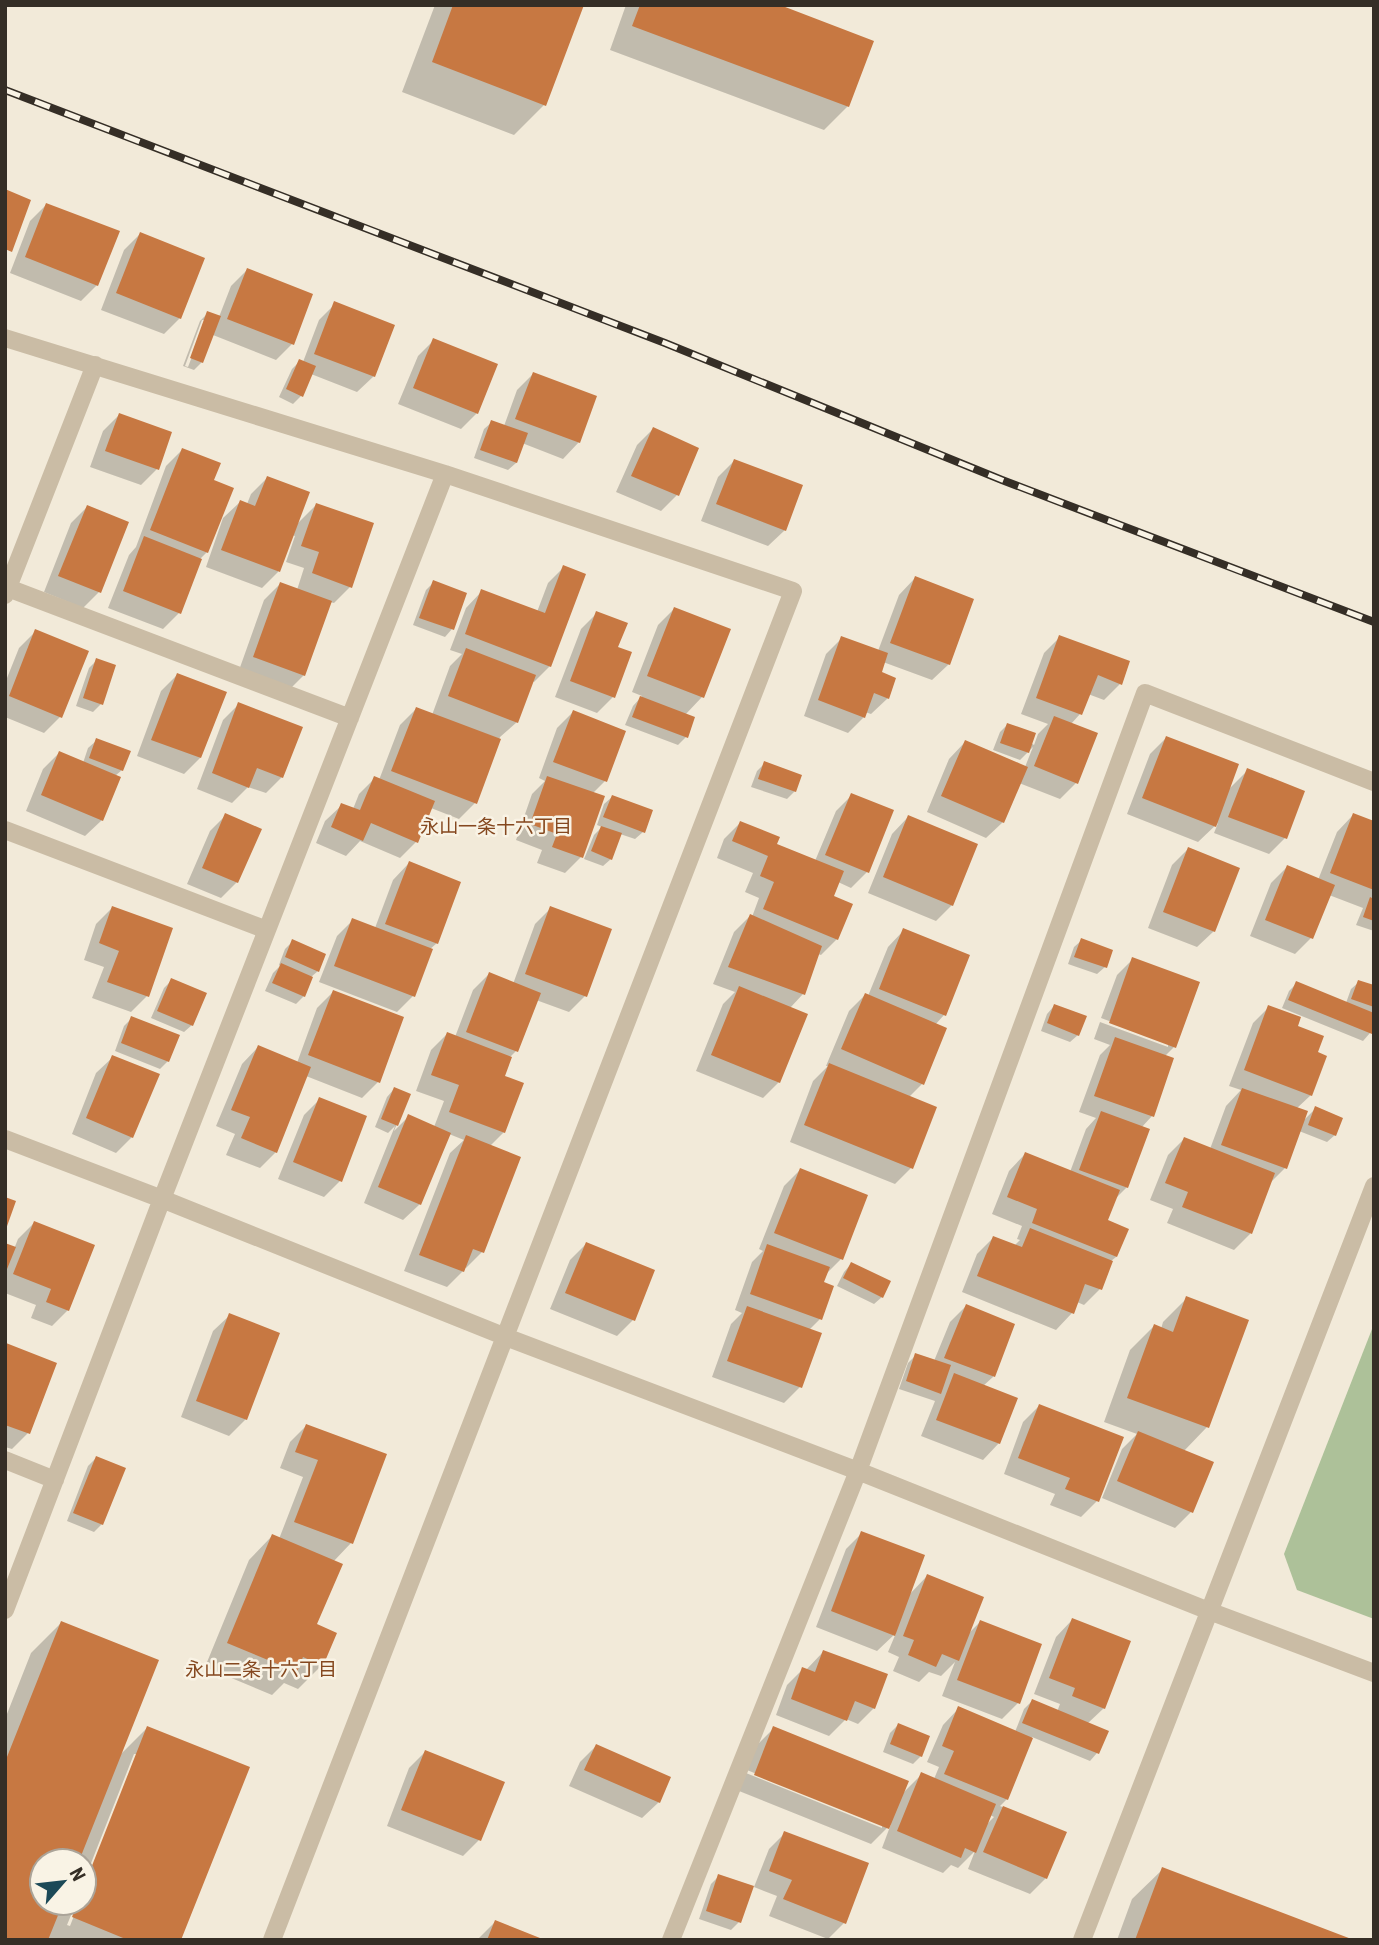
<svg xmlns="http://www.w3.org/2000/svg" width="1379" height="1945" font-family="'Roboto Condensed','Noto Sans JP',sans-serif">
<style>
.green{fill:#adc199}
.shadow{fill:#0003;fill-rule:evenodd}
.building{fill:#c77842}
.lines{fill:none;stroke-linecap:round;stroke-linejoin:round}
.minor{stroke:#cabca5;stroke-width:18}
.rail-casing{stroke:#352e26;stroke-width:8}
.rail{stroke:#f9f3e5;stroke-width:5;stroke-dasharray:16;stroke-linecap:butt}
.labels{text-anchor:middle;stroke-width:5;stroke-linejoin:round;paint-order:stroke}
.neighbourhood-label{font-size:19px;fill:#85481f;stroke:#f9f3e5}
</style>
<rect width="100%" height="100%" fill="#f2ead9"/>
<!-- green -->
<path class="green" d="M1374 1324V1619L1297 1590 1284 1554Z"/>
<!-- shadow -->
<path class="shadow" d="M435 5H582L544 105 514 135 402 92Z
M626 5H775L848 106 824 130 610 50Z
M46 205 97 285 81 301 10 273 30 221Z
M140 234 180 318 164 334 101 310 124 250Z
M247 270 292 344 276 360 213 335 202 362 194 370 183 366 200 321 208 313 219 317 231 286ZM202 320H206L188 367 185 366Z
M335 304 374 376 357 392 311 374 301 396 293 404 279 397 292 369 300 361 303 362 319 320Z
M434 340 477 413 461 429 398 404 418 356Z
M533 374 579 442 563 459 522 443 516 463 508 470 474 458 484 429 492 422 504 426 517 390Z
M119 415 157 469 141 485 90 467 103 431Z
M653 429 677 495 661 511 616 492 637 445Z
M182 450 212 480 207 552 200 559 179 613 163 629 108 608 129 555 136 547 166 466Z
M734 461 785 530 768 546 701 521 718 477Z
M267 478 295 526 316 505 350 587 334 603 330 602 304 675 288 691 238 673 264 600 280 584 297 590 304 568 286 562 295 536 292 535 278 572 262 588 206 567 223 518 240 502 247 504 251 494Z
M87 507 99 592 83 608 44 592 71 523Z
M564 567 550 666 534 682 532 681 517 722 500 737 475 803 459 819 431 808 416 842 400 858 360 841 346 856 316 843 325 821 342 805 353 809 359 794 375 778 379 780 400 725 416 709 432 715 450 666 462 654 450 650 466 608 482 591 537 612 548 583Z
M915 578 949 664 932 680 883 662 879 673 888 698 871 714 865 712 864 717 848 733 804 716 826 654 842 638 878 651 899 595Z
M434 582 452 629 445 637 413 625 426 590Z
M674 609 729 630 702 697 685 715 686 737 678 745 625 725 633 706 642 696 632 692 658 625Z
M597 613 616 648 613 697 597 713 555 697 581 629Z
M36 631 60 717 44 733 5 717V683L19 648Z
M1060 637 1120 684 1104 700 1088 694 1080 714 1071 724 1076 783 1060 799 1019 783 1003 822 986 838 927 812 949 759 965 742 1025 767 1033 747 1020 760 993 750 1000 732 1007 725 1034 745 1038 734 1048 724 1021 714 1044 653Z
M97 660 101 704 93 712 76 706 89 668Z
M177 675 200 758 184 774 137 756 161 691Z
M239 704 282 777 266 793 248 787 232 803 197 789 223 720Z
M573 712 605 781 592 794 581 857 565 873 537 863 542 850 516 840 532 794 545 781 539 778 557 728Z
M1166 738 1228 790 1247 771 1285 838 1269 854 1214 833 1218 823 1198 842 1127 814 1150 754Z
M96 741 122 770 115 776 102 820 85 836 26 811 43 769 59 753 83 763 88 748Z
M765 763 795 791 787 799 751 787 757 771Z
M852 795 867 872 851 888 838 882 832 897 837 939 821 955 818 954 803 994 790 1008 779 1082 763 1098 696 1071 723 1004 735 992 713 984 734 932 750 916 752 917 759 898 745 892 753 873 717 858 724 839 740 823 775 845 815 861 836 811Z
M612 797 643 832 635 839 620 834 611 859 603 866 584 859 594 835 602 827 597 825 604 804Z
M226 815 237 882 221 898 187 884 210 831Z
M1353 815 1374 823V931L1356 925 1363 908 1329 895 1311 938 1295 954 1250 936 1271 883 1287 867 1318 880 1337 832Z
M908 817 952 905 936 921 868 893 892 834Z
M1188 849 1214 931 1197 947 1148 928 1172 865Z
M409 863 437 943 429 950 413 996 397 1012 319 982 337 936 353 920 375 928 393 880Z
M112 908 171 929 147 996 131 1012 92 998 104 967 84 960 96 924Z
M551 908 585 996 569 1012 536 1000 516 1051 509 1058 503 1077 504 1132 490 1146 482 1252 466 1268 464 1267 463 1271 447 1287 404 1271 450 1153 464 1140 449 1134 420 1204 403 1220 364 1203 395 1126 388 1133 375 1127 387 1097 394 1089 409 1095 394 1131 409 1116 434 1127 444 1101 416 1091 431 1050 447 1034 455 1037 473 990 489 974 513 984 535 924Z
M904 930 944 1015 935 1025 922 1084 909 1097 911 1168 895 1184 790 1142 813 1081 828 1066H826L849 1011 865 995 868 996 888 947Z
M1082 940 1105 967 1097 974 1068 964 1074 947Z
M293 941 318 971 311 977 304 996 296 1004 265 991 273 973 280 966 279 965 285 949Z
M1133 959 1174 1047 1165 1056 1152 1116 1141 1128 1127 1187 1114 1200 1106 1221 1116 1257 1111 1261 1100 1289 1084 1305 1077 1302 1072 1313 1056 1330 962 1292 977 1254 993 1238 1014 1246 1020 1240 1017 1239 1022 1226 992 1214 1009 1171 1025 1154 1070 1172 1086 1129 1096 1118 1079 1112 1100 1055 1110 1045 1094 1039 1100 1022 1168 1047V1043L1101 1018 1117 975Z
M172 980 192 1025 184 1032 151 1018 164 988Z
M1359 982 1374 987V1025L1370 1033 1363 1041 1282 1008 1289 991 1297 983 1346 1003 1351 989Z
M333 992 378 1082 362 1098 306 1076 276 1152 260 1168 226 1155 235 1134 216 1126 242 1064 258 1047 297 1063 317 1008Z
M1054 1006 1078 1035 1070 1042 1041 1031 1047 1014Z
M1269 1007 1296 1027 1316 1053 1311 1095 1296 1109 1302 1122 1316 1108 1335 1135 1327 1142 1299 1131 1285 1168 1269 1184 1250 1234 1234 1250 1167 1223 1173 1209 1150 1200 1168 1155 1184 1139 1210 1149 1226 1106 1241 1090 1229 1086 1253 1023Z
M132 1018 168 1061 160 1069 115 1051 124 1026Z
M113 1057 132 1137 116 1153 72 1134 96 1073Z
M320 1099 340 1181 324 1197 278 1179 304 1115Z
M800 1170 841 1259 825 1275 822 1283 820 1319 809 1330 800 1387 784 1403 712 1377 731 1324 742 1313 735 1310 752 1262 763 1251 759 1249 784 1186Z
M34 1223 68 1310 52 1326 31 1318 36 1305 5 1293V1245L14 1249 18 1239Z
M586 1244 633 1320 617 1336 550 1309 570 1260Z
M851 1264 882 1297 874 1304 837 1286 844 1272Z
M1187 1298 1207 1427 1183 1452 1191 1512 1175 1528 1102 1498 1122 1449 1137 1434 1104 1422 1130 1350 1154 1326 1161 1329 1163 1322Z
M966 1306 1013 1325 993 1377 983 1386 999 1443 983 1460 921 1436 935 1401 899 1389 908 1363 916 1355 934 1361 950 1322Z
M230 1315 246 1419 229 1436 181 1417 213 1331Z
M6 1346 28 1433 12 1449 5 1447Z
M1039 1406 1097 1501 1081 1517 1050 1505 1055 1494 1004 1474 1023 1422Z
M306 1426 351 1543 333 1562 315 1625 322 1665 298 1689 284 1683 272 1695 205 1667 249 1560 272 1536 279 1539 303 1477 280 1468 290 1442Z
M96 1458 102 1524 94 1532 67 1521 88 1466Z
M862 1533 908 1596 927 1576 967 1635 980 1622 1018 1703 1002 1719 942 1696 955 1662 941 1676 929 1672 919 1682 893 1671 899 1657 888 1652 896 1633 877 1651 816 1627 846 1549Z
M1072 1620 1104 1708 1087 1724 1097 1753 1090 1761 1032 1737 1007 1799 1000 1806 1064 1833 1046 1878 1030 1894 968 1869 975 1851 958 1868 951 1865 943 1873 882 1848 891 1824 871 1844 739 1791 746 1773 882 1828V1825L747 1770 758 1744 774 1728 901 1795 922 1774 934 1779 939 1767 927 1762 943 1725 959 1708 1015 1732 1024 1709 1032 1701 1057 1712 1060 1704 1034 1694 1056 1637ZM990 1815 994 1817 986 1825Z
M61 1623 118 1757 147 1728 180 1940H5V1719L31 1653ZM134 1754H138L84 1891V1903H79L70 1926 67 1925 76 1903H42V1861H84V1881Z
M823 1652 874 1708 858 1724 846 1719 829 1736 776 1715 787 1685 803 1669 806 1670Z
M898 1725 921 1756 913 1764 883 1752 890 1733Z
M596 1746 659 1802 642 1818 569 1786 580 1762Z
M425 1752 479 1840 463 1856 387 1826 409 1768Z
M785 1833 844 1923 828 1939 769 1916 777 1896 754 1887 769 1849Z
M1163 1869 1349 1940H1117L1132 1899Z
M719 1876 739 1922 731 1930 699 1919 711 1884Z
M495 1922 541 1940H477Z"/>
<!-- building -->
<path class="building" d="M453 5H584L546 106 432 62Z
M640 5H780L874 41 849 107 632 26Z
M5 189 31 200 12 252 5 249Z
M46 203 120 231 98 286 25 257Z
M140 232 205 258 181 319 116 293Z
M247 268 313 294 294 345 227 319Z
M334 301 395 325 375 377 314 354Z
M207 311 221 316 203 363 190 358Z
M433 338 498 364 478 414 413 388Z
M299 359 316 366 303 397 286 389Z
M533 372 597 396 580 443 515 419Z
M119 413 172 432 159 470 105 451Z
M491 420 528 433 517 463 480 450Z
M653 427 699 448 679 496 631 476Z
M182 448 221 463 214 480 234 488 208 553 150 530Z
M734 459 803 485 786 531 716 504Z
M267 476 310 492 280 572 221 550 240 500 255 506Z
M316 503 374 523 352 588 312 573 319 552 301 546Z
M87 505 129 522 101 593 58 576Z
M144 536 202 559 181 614 123 591Z
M563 565 586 574 551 667 465 634 481 589 545 613Z
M915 576 974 599 950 665 890 643Z
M433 580 467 593 454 630 419 618Z
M280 582 332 601 305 676 253 657Z
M674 607 731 629 704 698 647 676Z
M596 611 628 623 618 647 632 652 615 698 570 681Z
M35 629 89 651 62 718 9 696Z
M1059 635 1130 661 1122 685 1098 675 1082 715 1036 698Z
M841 636 888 653 882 672 896 678 889 699 874 693 865 718 818 700Z
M466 648 536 675 518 723 448 696Z
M96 658 116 665 103 705 83 698Z
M177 673 227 692 201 758 151 740Z
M640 696 695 717 688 738 632 717Z
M238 702 303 727 283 778 257 768 249 788 212 773Z
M416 707 501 739 477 804 391 771Z
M573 710 626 731 607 782 553 762Z
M1054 716 1098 733 1078 784 1034 766Z
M1007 723 1036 733 1029 753 1000 743Z
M1166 736 1239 764 1216 827 1142 798Z
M96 738 131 751 123 771 89 758Z
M965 740 1028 767 1004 823 941 796Z
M59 751 121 777 103 821 41 795Z
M764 761 802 775 796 792 758 779Z
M1247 768 1305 791 1287 839 1228 817Z
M374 776 435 801 418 843 371 823 363 841 331 827 341 803 360 810Z
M547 776 605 796 583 858 552 847 557 834 530 824Z
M851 793 894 810 869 873 825 855Z
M612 795 653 810 645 833 603 817Z
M225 813 262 829 238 883 202 868Z
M1353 813 1374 821V890L1330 873Z
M908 815 978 844 953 906 883 877Z
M740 821 780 837 777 844 844 871 834 896 853 904 838 940 763 909 774 882 760 876 768 856 732 841Z
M601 826 622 833 612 860 591 851Z
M1188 847 1240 868 1215 932 1163 912Z
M409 861 461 882 438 944 385 924Z
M1287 865 1335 885 1313 939 1265 920Z
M1370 897 1374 899V921L1363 917Z
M112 906 173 928 149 997 107 982 119 951 99 943Z
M550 906 612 929 587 997 525 974Z
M750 914 822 946 805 995 728 967Z
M352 918 433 949 415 997 334 966Z
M903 928 970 955 946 1016 879 989Z
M1081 938 1113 950 1107 968 1074 957Z
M292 939 326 954 319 972 285 957Z
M1132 957 1200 982 1176 1048 1109 1023Z
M281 963 313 977 305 997 272 983Z
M489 972 541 993 518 1052 466 1032Z
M171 978 207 993 193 1026 157 1011Z
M1358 980 1374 985V1007L1351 999Z
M1296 981 1374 1013V1030L1372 1034 1288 1000Z
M739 986 808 1014 780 1083 711 1055Z
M333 990 404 1017 380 1083 308 1055Z
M865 993 947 1028 924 1085 841 1049Z
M1054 1004 1087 1016 1079 1036 1047 1023Z
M1268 1005 1301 1017 1298 1026 1324 1036 1318 1052 1327 1056 1312 1096 1244 1070Z
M131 1016 180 1035 169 1062 121 1043Z
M447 1032 512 1057 505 1076 524 1083 505 1133 449 1112 459 1085 431 1075Z
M1115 1037 1174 1058 1154 1117 1094 1096Z
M258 1045 311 1067 277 1153 241 1138 250 1117 231 1110Z
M112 1055 160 1074 133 1138 86 1118Z
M829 1063 937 1107 913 1169 804 1125Z
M394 1087 411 1094 398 1126 381 1119Z
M1242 1088 1308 1111 1287 1169 1221 1145Z
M319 1097 367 1116 342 1182 293 1162Z
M1315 1106 1343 1118 1336 1136 1308 1125Z
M1101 1111 1150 1129 1128 1188 1079 1170Z
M408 1114 451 1133 421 1205 378 1187Z
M466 1135 521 1157 484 1253 473 1249 464 1272 419 1255Z
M1184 1137 1275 1173 1252 1234 1182 1207 1188 1192 1165 1183Z
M1025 1152 1120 1190 1108 1220 1129 1229 1117 1257 1032 1223 1037 1209 1007 1197Z
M800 1168 868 1195 843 1260 774 1233Z
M5 1197 16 1201 6 1229 5 1228Z
M34 1221 95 1245 69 1311 46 1302 51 1289 13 1274Z
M1030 1228 1113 1261 1102 1290 1085 1284 1074 1314 977 1276 993 1236 1022 1247Z
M586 1242 655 1270 635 1321 565 1293Z
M5 1243 16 1247 5 1274Z
M767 1244 830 1267 824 1282 834 1286 822 1320 750 1294Z
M851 1262 891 1281 883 1298 843 1278Z
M1186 1296 1249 1320 1209 1428 1127 1398 1154 1324 1173 1332Z
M966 1304 1015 1324 995 1377 944 1358Z
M747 1306 822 1333 802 1388 727 1361Z
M229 1313 280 1333 247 1420 196 1401Z
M6 1343 57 1363 30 1434 5 1425Z
M915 1353 951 1365 941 1394 906 1381Z
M954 1373 1018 1398 1000 1444 936 1420Z
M1039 1404 1124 1437 1099 1502 1065 1489 1070 1478 1018 1458Z
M306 1424 387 1454 353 1544 294 1522 318 1460 295 1452Z
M1138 1431 1214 1462 1193 1513 1117 1481Z
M96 1456 126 1468 103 1525 73 1513Z
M861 1531 925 1555 895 1636 831 1611Z
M272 1534 343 1564 317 1624 337 1633 323 1666 303 1657 297 1672 227 1643Z
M927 1574 984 1597 959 1661 942 1654 936 1667 908 1655 914 1640 903 1636Z
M1072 1618 1131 1641 1105 1709 1072 1696 1075 1688 1049 1678Z
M980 1620 1042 1644 1020 1704 957 1680Z
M61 1621 159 1660 79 1861H42V1903H63L48 1940H5V1762Z
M823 1650 888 1674 875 1709 855 1701 847 1721 791 1699 802 1667 815 1672Z
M1032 1699 1109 1731 1099 1754 1022 1723Z
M958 1706 1033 1738 1008 1800 944 1774 954 1751 942 1746Z
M898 1723 930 1736 922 1757 890 1744Z
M147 1726 250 1767 181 1940H128L72 1917 77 1903H84V1886Z
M773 1726 909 1781 889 1829 754 1775Z
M596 1744 671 1777 660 1803 584 1770Z
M425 1750 505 1782 481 1841 401 1810Z
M921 1772 996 1804 976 1853 965 1848 961 1858 897 1831Z
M1003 1806 1067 1832 1047 1879 983 1852Z
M784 1831 869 1863 846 1924 783 1899 792 1880 769 1871Z
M1162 1867 1354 1940H1135Z
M718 1874 754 1886 741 1923 706 1911Z
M495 1920 545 1940H487Z"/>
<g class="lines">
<!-- minor -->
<path class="minor" d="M5 338 445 474 793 591 272 1940
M8 588 350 718
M5 595 95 365
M5 830 267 930
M5 1139 162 1199 506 1337 858 1471 1209 1611 1374 1673
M5 1460 55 1480
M5 1610 162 1199 445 474
M671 1940 858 1471 1145 693 1374 782
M1082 1940 1374 1186"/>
<!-- rail casing -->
<g class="rail-casing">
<path id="rail" d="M5 90 665 343 1002 480 1374 622"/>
</g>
<!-- rail -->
<use href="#rail" class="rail"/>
</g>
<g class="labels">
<!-- neighbourhood labels -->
<g class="neighbourhood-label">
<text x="496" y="833">永山一条十六丁目</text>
<text x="261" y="1676">永山二条十六丁目</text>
</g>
</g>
<!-- border -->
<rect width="1379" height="1945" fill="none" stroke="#352e26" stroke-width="14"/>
<!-- north arrow -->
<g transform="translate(63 1882) rotate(62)"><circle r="33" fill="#f9f3e5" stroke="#aba499" stroke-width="2"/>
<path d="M0-5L12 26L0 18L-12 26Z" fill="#1c4957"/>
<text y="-10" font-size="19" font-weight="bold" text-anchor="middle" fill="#352e26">N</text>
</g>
</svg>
